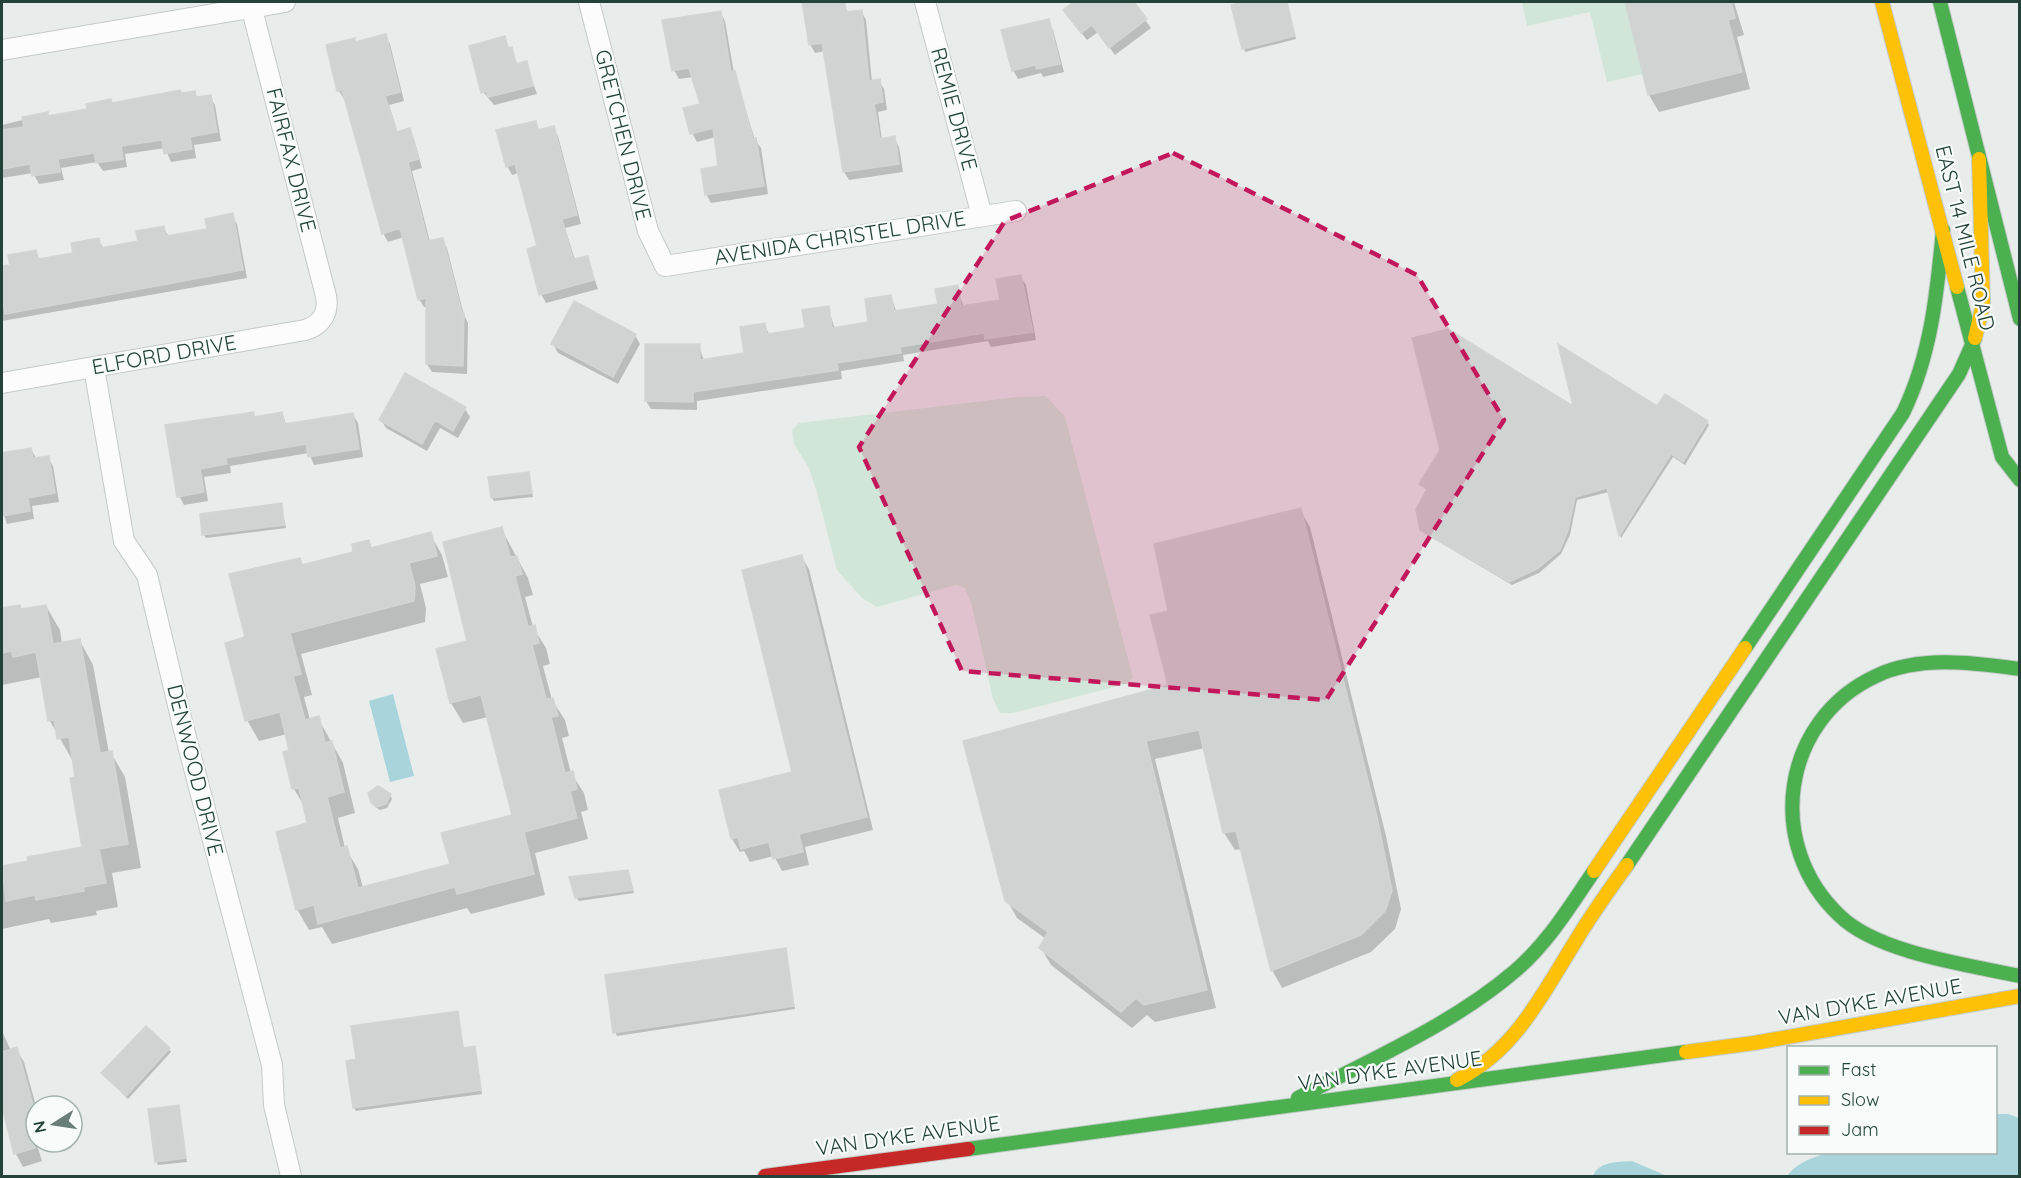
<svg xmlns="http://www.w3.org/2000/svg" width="2021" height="1178" font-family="Quicksand,sans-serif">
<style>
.green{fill:#d1e6d8}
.water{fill:#a9d4db}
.shadow{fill:#0003}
.building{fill:#cfd4d2;stroke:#d1d6d4;stroke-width:1.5}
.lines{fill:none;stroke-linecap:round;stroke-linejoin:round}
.street-casing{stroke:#c5cac8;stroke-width:22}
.fast-casing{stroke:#c3cbc8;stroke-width:16}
.slow-casing{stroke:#c3cbc8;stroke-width:16}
.jam-casing{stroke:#c3cbc8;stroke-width:16}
.street{stroke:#fcfcfc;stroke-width:20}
.fast{stroke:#4caf50;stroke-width:14}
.slow{stroke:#ffc107;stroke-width:14}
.jam{stroke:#c62828;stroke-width:14}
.marked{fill:#c2185b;fill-opacity:0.2;stroke:#c2185b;stroke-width:4.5;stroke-dasharray:12 8;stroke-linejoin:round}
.labels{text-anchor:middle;stroke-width:4.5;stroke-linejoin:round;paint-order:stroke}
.street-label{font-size:21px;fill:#24423a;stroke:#f7fbf9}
</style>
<rect width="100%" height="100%" fill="#e8edeb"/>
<!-- green -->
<path class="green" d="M1522 2H1625L1643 74 1607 82 1590 12 1527 26Z
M1046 396 1065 417 1133 678 1126 684 1013 713H1000L993 699 972 606 965 588 956 585 877 607 862 598 837 570 817 493 809 468 794 444 792 430 799 423 1017 397Z"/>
<!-- water -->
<path class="water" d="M393 694 414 776 390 782 369 701Z
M1996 1114H2008L2019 1118V1176H1787C1796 1163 1815 1156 1829 1153L1996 1152Z
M1632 1161 1667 1176H1593C1599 1161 1618 1162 1632 1161Z"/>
<!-- shadow -->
<path class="shadow" d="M804 2H841L849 13 861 11 866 20 872 82 879 81 884 89 887 110 878 112 882 140 894 138 899 147 903 172 849 180 844 172 825 51 815 53 810 44Z
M1076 2H1132L1151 28 1115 55 1098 32 1087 40 1070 18 1065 10Z
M1250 2H1287L1296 39 1245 52 1233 6Z
M1626 2H1734L1744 35 1737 37 1750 89 1659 112 1649 95Z
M720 12 725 21 734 73 755 140 761 148 768 194 711 203 706 194 720 167 716 137 697 142 692 133 701 105 693 77 679 79 674 70Z
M1048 21 1053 30 1064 72 1043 77 1041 73 1018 79 1013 70Z
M385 36 390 44 404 101 389 105 398 133 409 130 414 139 422 168 412 171 430 242 442 239 447 248 464 315 468 323 467 374 432 372 427 364V307H424L419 299 404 237 388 242 383 233 346 98 344 99 339 91 354 40 356 44Z
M504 38 518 65 526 63 537 94 494 105 483 92Z
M195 93 198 99 210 97 215 105 221 141 194 145 196 158 171 162 165 148 125 154 127 167 103 171 97 162 61 168 64 180 39 184 33 173 2 178V125L47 114 49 117Z
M535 123 540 131 553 128 558 136 581 224 565 228 575 260 587 257 598 289 546 303 541 294 539 247 519 173 512 175 507 166Z
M232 215 237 224 247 278 2 321V268L12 266 35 251 40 260 75 254 98 239 104 249 140 242 163 227 169 237 209 230Z
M1021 277 1026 285 1036 340 991 347 988 341 903 355 904 361 841 371 842 379 697 401V410L651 409 646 401 699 346 704 361 746 354 764 325 770 335 806 330 828 308 835 329 870 323 891 297 897 313 940 306 957 287 964 308 1002 301Z
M635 335 640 344 618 384 558 353 553 344Z
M1657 408 1707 422 1709 425 1685 465 1673 457 1621 538 1609 492 1577 500 1570 535 1561 554 1539 573 1512 585 1424 533 1422 529 1428 491 1421 484 1575 410Z
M465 409 470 417 458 438 440 428 427 451 386 428 381 420Z
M282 413 287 426 353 415 358 423 363 457 314 465 309 453 230 466 231 473 204 477 208 501 184 505 179 496 167 426 253 414 255 418Z
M31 449 36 458 48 457 53 466 59 502 32 506 34 519 7 524 2 509V454Z
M528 473 533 497 494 501 492 498Z
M281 505 286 528 206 538 204 535Z
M1300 510 1310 527 1386 836 1401 909 1395 929 1371 952 1282 988 1272 970 1242 849 1235 850 1224 833 1205 748 1155 759 1216 1008 1155 1022 1147 1015 1132 1028 1051 965 1041 948 1046 939 1017 918 1007 900 1170 686V612Z
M501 528 528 578 533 595 525 597 533 627 546 648 550 664 543 666 552 700 565 720 569 736 562 738 571 773 584 793 588 810 581 812 588 839 535 853 545 895 471 914 467 908 332 944 322 927 309 930 297 909 309 825 306 809 294 789 287 734 259 741 247 720V639L303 567 355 553 368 542 372 549 430 534 442 555 448 577 420 584 426 608 425 622 301 654 312 695 304 697 310 720 318 718 343 763 355 813 338 818 345 848 358 869 363 888 451 865 514 816 488 717 463 723 451 703Z
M801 556 809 569 873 830 805 847 809 865 782 871 774 856 750 862 744 851 740 852 732 839 793 774Z
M46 606 60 630 62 644 80 641 93 665 109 753H111L125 777 141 868 112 873 118 907 96 911 97 915 51 923 49 919 2 929V868L84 848 74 763 50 721 42 677 2 685V611Z
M390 795 392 799 387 808 380 810 375 807 373 803Z
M629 875 634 893 579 901 576 897Z
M785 950 795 1009 617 1036 615 1032Z
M457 1013 464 1049 474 1048 476 1052 482 1094 356 1111 354 1108 357 1061Z
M2 1031 11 1051 16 1049 24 1062 36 1106V1142L46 1143 37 1145 42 1161 23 1167 16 1154 2 1102Z
M169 1049 171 1052 128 1099 103 1074Z
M178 1106 187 1162 158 1165 156 1161Z"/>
<!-- building -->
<path class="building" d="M802 2H845L846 12 862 10 869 81 880 79 883 102 874 104 880 139 895 136 899 164 843 172 822 43 809 45Z
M1074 2H1134L1147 19 1109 48 1092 25 1081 33 1063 10Z
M1244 2H1287L1295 36 1242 49 1231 5Z
M1625 2H1731L1735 18 1728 20 1742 72 1648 95Z
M721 11 731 72 735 71 753 139 756 138 764 186 705 195 701 169 718 166 713 128 690 134 683 108 700 104 689 68 672 71 662 20Z
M1049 19 1060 64 1037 69 1035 65 1012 71 1001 30Z
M386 34 400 92 385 96 397 132 410 128 419 159 408 162 428 241 443 238 462 313H464L463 366 426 364V298L418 300 400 228 382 234 342 90 337 91 326 45 355 38V42Z
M505 36 508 48 512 47 516 64 527 61 533 86 488 97 486 91 481 93 469 46Z
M180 90 181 93 195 91 196 97 211 95 217 132 190 137 192 149 164 154 162 140 121 146 123 159 96 163 94 153 58 159 60 172 32 176 30 164 2 169V130L24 127 22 117 48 112V116L87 109 86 104 111 99 112 103Z
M536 121 538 130 554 126 577 215 562 219 573 259 588 256 594 280 539 295 527 249 537 246 515 164 506 167 496 130Z
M233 213 243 270 5 314 4 307H2V266L10 265 8 255 36 250 38 259 73 253 71 243 99 238 101 248 138 241 136 231 164 226 166 236 207 229 205 219Z
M1021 275 1033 332 985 339 984 333 900 347 901 353 837 363 838 370 693 392V402L645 401V344H700V360L744 353 740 327 765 323 767 334 805 328 802 310 829 306 832 328 868 322 865 299 891 295 894 311 938 304 935 289 958 285 961 306 1000 300 996 279Z
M574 301 636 334 613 377 551 344Z
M1448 329 1573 406 1558 344 1657 406 1665 394 1708 421 1683 462 1671 454 1619 536 1607 488 1575 497 1568 530 1560 550 1537 569 1509 582 1420 530 1416 509 1427 489 1419 484 1440 450 1412 338Z
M405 373 466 407 453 431 435 420 422 444 379 420Z
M254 412V417L282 412 285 424 353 413 359 449 308 457 306 444 226 458 227 464 200 469 204 492 177 497 165 425Z
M31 448 33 458 49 456 55 493 28 498 30 511 2 516V453Z
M529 472 532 493 491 498 488 477Z
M282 503 284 525 202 535 200 514Z
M1301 508 1377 817 1392 891 1385 911 1361 935 1271 971 1236 831 1223 833 1199 730 1146 741 1207 990 1144 1005 1136 998 1121 1012 1039 948 1048 932 1005 901 963 741 1168 685 1150 615 1168 611 1154 544Z
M502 527 510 557 517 556 522 574 515 576 528 627 535 625 539 643 532 645 546 699 553 698 558 716 551 717 565 773 573 771 577 789 570 791 577 818 524 832 534 874 457 894 455 887 318 924 314 905 296 910 276 832 307 823 299 788 292 789 283 752 289 750 280 712 245 721 225 643 245 637 229 574 300 558 302 565 353 552 352 544 369 540 371 548 431 532 437 556 409 563 415 586 414 601 290 633 301 674 293 676 305 720 319 716 325 743 332 741 344 792 327 797 340 848 347 846 358 888 450 864 441 833 512 815 481 695 450 703 436 649 467 641 443 542Z
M802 555 867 817 799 834 803 852 773 859 769 842 741 849 738 837 731 839 719 790 792 772 742 570Z
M20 605 21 609 46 605 53 644 80 639 100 753 112 751 128 844 99 849 106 883 83 887 84 891 36 900 35 895 6 901 2 866 28 861 27 857 82 847 70 778 75 777 69 737 57 739 54 720 48 721 36 652 13 657 12 651 2 653V608Z
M378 786 391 794 386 804 377 807 371 803 368 793Z
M628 870 633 890 575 898 569 877Z
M786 948 794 1006 613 1033 605 975Z
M458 1011 463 1048 475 1046 481 1090 353 1108 346 1061 356 1059 351 1026Z
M146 1026 170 1048 126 1096 101 1073Z
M17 1047 36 1116V1131L31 1132 35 1148 14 1154 2 1107V1052Z
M179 1105 186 1158 155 1162 148 1109Z"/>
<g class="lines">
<!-- street casing -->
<g class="street-casing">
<path id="street" d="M589 2 648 231 665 266 1016 211
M925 2 982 216
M2 50 285 2
M94 368 124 541 147 575 183 726 272 1065 274 1105 291 1176
M2 383 305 330C322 325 329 312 326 296L250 2"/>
</g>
<!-- fast casing -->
<g class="fast-casing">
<path id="fast" d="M1940 2 2020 319
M1957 287 2002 457 2020 480
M1745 648 1903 413C1931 355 1937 294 1943 230
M2020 669C1974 663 1920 655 1876 676 1781 720 1764 845 1840 916 1878 953 1969 965 2020 976
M1627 865 1959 374 1975 338
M1298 1098C1371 1059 1452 1025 1515 971 1548 943 1570 906 1594 871
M968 1149 1686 1052"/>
</g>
<!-- slow casing -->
<g class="slow-casing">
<path id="slow" d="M1882 2 1957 287
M1975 338 1983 304 1979 159
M1594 871 1745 648
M1686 1052 1754 1043 2020 996
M1457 1080C1515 1051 1542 995 1575 942 1591 915 1609 890 1627 865"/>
</g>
<!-- jam casing -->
<g class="jam-casing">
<path id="jam" d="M765 1176 968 1149"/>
</g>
<!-- street -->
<use href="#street" class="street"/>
<!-- fast -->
<use href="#fast" class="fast"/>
<!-- slow -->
<use href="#slow" class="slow"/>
<!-- jam -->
<use href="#jam" class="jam"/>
</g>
<!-- marked area -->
<path class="marked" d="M1173 153 1417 275 1504 420 1326 700 962 671 859 447 1005 221Z"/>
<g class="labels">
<!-- street labels -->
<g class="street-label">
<text transform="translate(954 109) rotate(75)" y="7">REMIE DRIVE</text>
<text transform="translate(623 135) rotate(76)" y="7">GRETCHEN DRIVE</text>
<text transform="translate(291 160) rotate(76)" y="7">FAIRFAX DRIVE</text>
<text transform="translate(840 238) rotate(-9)" y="7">AVENIDA CHRISTEL DRIVE</text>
<text transform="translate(1965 238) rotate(76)" y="7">EAST 14 MILE ROAD</text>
<text transform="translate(164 355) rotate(-10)" y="7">ELFORD DRIVE</text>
<text transform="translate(195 770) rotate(76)" y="7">DENWOOD DRIVE</text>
<text transform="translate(1870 1002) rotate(-10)" y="7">VAN DYKE AVENUE</text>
<text transform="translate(1390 1071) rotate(-8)" y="7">VAN DYKE AVENUE</text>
<text transform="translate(908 1136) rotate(-8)" y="7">VAN DYKE AVENUE</text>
</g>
</g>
<!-- border -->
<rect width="2021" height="1178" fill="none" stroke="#24423a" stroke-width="6"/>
<!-- legend -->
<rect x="1787" y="1046" width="210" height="108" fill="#f7fbf9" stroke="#a3b1ad" stroke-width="1.5"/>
<rect x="1799" y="1066" width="30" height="9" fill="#4caf50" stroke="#a3b1ad" stroke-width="1.5"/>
<text x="1841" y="1076" font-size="18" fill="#24423a">Fast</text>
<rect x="1799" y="1096" width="30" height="9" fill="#ffc107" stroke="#a3b1ad" stroke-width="1.5"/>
<text x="1841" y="1106" font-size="18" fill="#24423a">Slow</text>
<rect x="1799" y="1126" width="30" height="9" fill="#c62828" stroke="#a3b1ad" stroke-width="1.5"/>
<text x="1841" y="1136" font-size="18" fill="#24423a">Jam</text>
<!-- north arrow -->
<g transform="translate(54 1124) rotate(258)"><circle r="28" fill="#f7fbf9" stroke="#a3b1ad" stroke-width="1.5"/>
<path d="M0-4.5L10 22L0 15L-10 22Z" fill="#697e78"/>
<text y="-9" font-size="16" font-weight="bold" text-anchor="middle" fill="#24423a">N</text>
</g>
</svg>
